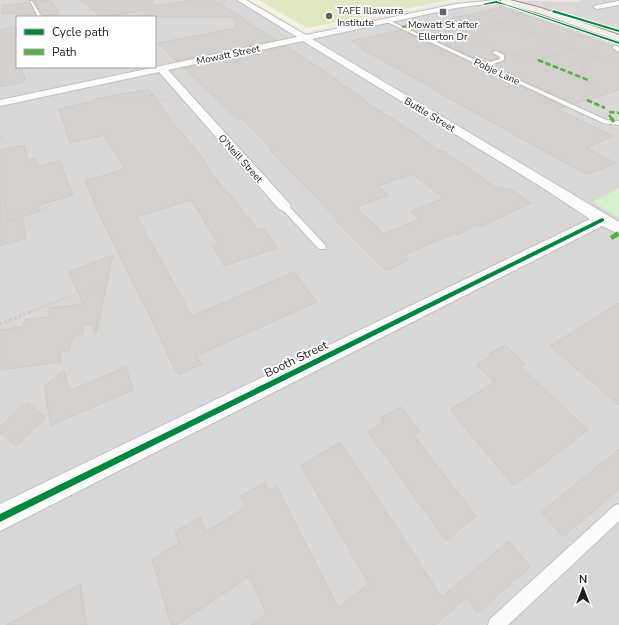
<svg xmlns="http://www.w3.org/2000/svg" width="619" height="625" font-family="'Nunito Sans',sans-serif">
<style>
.residential{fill:#dad8d7;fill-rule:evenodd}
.education{fill:#f6f0e0}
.grass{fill:#dfe8c3}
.park{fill:#d7f1d0}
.building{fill:#d3d0ce;stroke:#cec9c6;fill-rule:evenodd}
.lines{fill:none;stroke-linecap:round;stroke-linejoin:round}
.service-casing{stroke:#c1bfbe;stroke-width:2}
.minor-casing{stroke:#c1bfbe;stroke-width:2}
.secondary-casing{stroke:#95927e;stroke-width:2}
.path-far3{stroke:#d5c6c7;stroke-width:1;stroke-dasharray:1 1;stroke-linecap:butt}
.path-far2{stroke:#d5c6c7;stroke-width:1.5;stroke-dasharray:1 1;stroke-linecap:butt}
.path-far1{stroke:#d5c6c7;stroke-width:2;stroke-dasharray:2 2;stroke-linecap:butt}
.path{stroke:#d5c6c7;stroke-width:3;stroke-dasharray:2.5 2.5;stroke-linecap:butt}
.service{fill:#fcfcfb;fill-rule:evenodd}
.minor{fill:#fcfcfb;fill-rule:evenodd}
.secondary{fill:#f3f0e9;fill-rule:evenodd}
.quiet-far3{stroke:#55b145;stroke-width:2;stroke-dasharray:4.5 2;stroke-linecap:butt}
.quiet-far2{stroke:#55b145;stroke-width:2.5;stroke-dasharray:5.5 2.5;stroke-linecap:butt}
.quiet-far1{stroke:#55b145;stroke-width:3.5;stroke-dasharray:7 3.5;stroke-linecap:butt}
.quiet{stroke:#55b145;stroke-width:4.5;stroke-dasharray:9 4.5;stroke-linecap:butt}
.cycleway-casing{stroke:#fff;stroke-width:2}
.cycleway{fill:#00873e;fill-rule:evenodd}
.poi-dot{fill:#656463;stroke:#fff;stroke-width:1.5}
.labels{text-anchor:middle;stroke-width:3.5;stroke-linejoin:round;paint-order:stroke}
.far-poi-label{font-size:10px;fill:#1d1d1d;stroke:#fff;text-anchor:start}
.far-street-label{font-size:10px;fill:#1d1d1d;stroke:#fff}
.street-label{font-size:12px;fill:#1d1d1d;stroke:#fff}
</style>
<rect width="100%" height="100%" fill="#ebe8e5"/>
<!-- residential -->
<path class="residential" d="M0 0H243L302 36 382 22 486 0 581 2 580 0H619V625H0ZM17 17H155V67H17Z"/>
<!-- education -->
<path class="education" d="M248 0H459L305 32Z"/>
<!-- grass -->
<path class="grass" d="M259 0H450L307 28Z"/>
<!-- park -->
<path class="park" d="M619 188V218L593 202Z"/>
<!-- building -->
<path class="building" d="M50 0 60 14 43 16 34 1Z
M80 0H153L154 6 193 0H213L235 13V12L250 24 277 40 177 61 158 43 236 28 235 17H146V10L102 17Z
M29 2 36 15 2 13V6Z
M503 7 612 46V49L619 53V90L574 104 492 66 506 60 505 54 497 50 492 51 491 52 498 58 484 62 409 28Z
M17 26V67H22L25 80 24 82 0 87V30Z
M401 30 565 107 557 109 613 136 586 148 616 163 587 175 434 90 432 88H433L361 49 364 48 352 41Z
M286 46 338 80H336L365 100 364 101 404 126 440 151H444L498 189 502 187 507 190 510 189 531 203 480 227 477 225 457 235 455 233 404 255 409 260 386 271 336 221 338 220 320 202H321L271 151 273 150 242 119 238 120 184 68ZM412 174 444 198 411 211 420 219 384 234 356 207 389 195 378 186Z
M149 89 169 116H167L193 146 222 187 227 193H229L258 230 263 228 278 248 224 266 213 246 219 244 191 200 137 217 192 316 294 272 317 302 196 356 202 364 179 375 173 366 144 303H143L100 216 85 181 125 169 104 135 70 143 59 109 95 101 94 99Z
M24 145 28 160 35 158 37 167 60 161 73 195 37 206 39 211 22 216 26 238 0 246V150Z
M113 255 96 334 92 324 84 325 82 334 74 335 69 351 59 352 62 362 0 370V330L22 327 25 320 48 317 50 308 83 304 69 272Z
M619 303V405L550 346Z
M505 345 525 364 521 367 588 430 514 486 450 410 494 382 477 365 491 356 489 354Z
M126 367 133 390 51 425 44 387 64 370 69 391Z
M27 402 46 418 16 446 0 432V426Z
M401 407 420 431 414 436 476 516 446 541 368 432 384 422 381 418Z
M340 442 442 597 509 541 530 567 478 613 467 597 435 625H251L266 614 250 576 177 625H171L152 559 179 543 175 532 200 517 206 532 246 507 241 496 265 482 269 491 277 487 338 607 369 584 301 466Z
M619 449V489L563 537 541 512Z
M80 584 87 625H7Z"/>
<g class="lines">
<!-- service casing -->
<g class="service-casing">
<path id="service" d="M30 1H32L42 17H38Z
M388 20 484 64 500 59V57L492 52 496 51 504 55V60L488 66 606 120 619 121V125L603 123 387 22Z
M613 46H617L619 48V52L613 48Z
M281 204H287L325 245 326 247 325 249H319L281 208Z
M619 504V521L508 625H488L490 619 614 506Z"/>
</g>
<!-- minor casing -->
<g class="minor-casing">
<path id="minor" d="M237 0H246L306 35 456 4 496 0V3H493L456 8 312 39 619 222V234L602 226 0 531V504L590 219 543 188 303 41 168 70 289 203 291 206 289 209 284 211 279 209 159 72 0 106V100L297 37Z
M619 1V5L597 9 593 7 597 5Z"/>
</g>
<!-- secondary casing -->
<g class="secondary-casing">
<path id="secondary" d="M501 0H510L541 8 619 35V41L535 12 501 3Z"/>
</g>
<!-- path-far3 -->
<path class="path-far3" d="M223 3 221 2 226 1
M438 23 489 44
M502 23 529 33 534 31
M495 25 494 24 517 19
M465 32 496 25
M530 33 541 37 559 33
M544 37 557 42 561 41
M526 53 558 43 574 49
M563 53 575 49 585 53"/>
<!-- path-far2 -->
<path class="path-far2" d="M582 52 599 58 609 59
M514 54 526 59
M518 55 529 52
M596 58 575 57 584 71H581L605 107
M513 63 532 58 538 60 566 52
M399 66 401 67
M146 97 154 95 160 105
M158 100 165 99
M126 101 144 97
M168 120 179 117
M0 137H2L3 143
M431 141 436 139
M204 159 210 154
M299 187 302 190 308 188
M4 197 5 204"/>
<!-- path-far1 -->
<path class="path-far1" d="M5 203 8 221
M0 223 42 211 50 205
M30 312 99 285"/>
<!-- path -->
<path class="path" d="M0 324 33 311"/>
<!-- service -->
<use href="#service" class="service"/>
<!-- minor -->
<use href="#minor" class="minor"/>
<!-- secondary -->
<use href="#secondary" class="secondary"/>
<!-- quiet-far3 -->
<path class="quiet-far3" d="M402 27 423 23 430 26 441 24"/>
<!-- quiet-far2 -->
<path class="quiet-far2" d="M538 60 588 80
M587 100 605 108
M609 112 619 113
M609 115 612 119"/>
<!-- quiet-far1 -->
<path class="quiet-far1" d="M611 118 614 122"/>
<!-- quiet -->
<path class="quiet" d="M611 238 619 233"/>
<!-- cycleway casing -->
<g class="cycleway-casing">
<path id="cycleway" d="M496 1 619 42V44L506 5 496 3 484 5 483 4Z
M553 10 619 30V32L552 12Z
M602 218 604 219V221L0 522V514Z"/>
</g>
<!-- cycleway -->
<use href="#cycleway" class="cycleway"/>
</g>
<!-- markers -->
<g class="poi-dot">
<rect x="439" y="8" width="8" height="8" rx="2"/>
<circle cx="329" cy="16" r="4"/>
</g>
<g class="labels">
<!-- far-poi labels -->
<g class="far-poi-label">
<text x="337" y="14">TAFE Illawarra<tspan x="337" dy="12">Institute</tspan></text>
<text x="443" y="28" text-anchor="middle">Mowatt St after<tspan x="443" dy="12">Ellerton Dr</tspan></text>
</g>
<!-- far-street labels -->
<g class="far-street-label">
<text transform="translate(228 54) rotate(-12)" y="4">Mowatt Street</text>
<text transform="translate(497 71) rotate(25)" y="4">Pobje Lane</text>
<text transform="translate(430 114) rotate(31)" y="4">Buttle Street</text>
<text transform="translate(241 158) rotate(48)" y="4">O'Neill Street</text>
</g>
<!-- street labels -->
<g class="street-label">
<text transform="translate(296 359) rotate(-26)" y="4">Booth Street</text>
</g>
</g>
<!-- legend -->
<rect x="16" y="16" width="140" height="52" fill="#ffffff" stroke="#a5a5a5"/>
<rect x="24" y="29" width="20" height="6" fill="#00873e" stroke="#a5a5a5"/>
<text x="52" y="36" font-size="12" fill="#1d1d1d">Cycle path</text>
<rect x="24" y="49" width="20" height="6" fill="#55b145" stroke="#a5a5a5"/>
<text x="52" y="56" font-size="12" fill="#1d1d1d">Path</text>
<!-- north arrow -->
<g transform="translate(583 589)" stroke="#ffffff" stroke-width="3" paint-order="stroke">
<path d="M0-3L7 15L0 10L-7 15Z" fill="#1d1d1d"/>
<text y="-6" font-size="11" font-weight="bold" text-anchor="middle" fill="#1d1d1d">N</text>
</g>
</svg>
